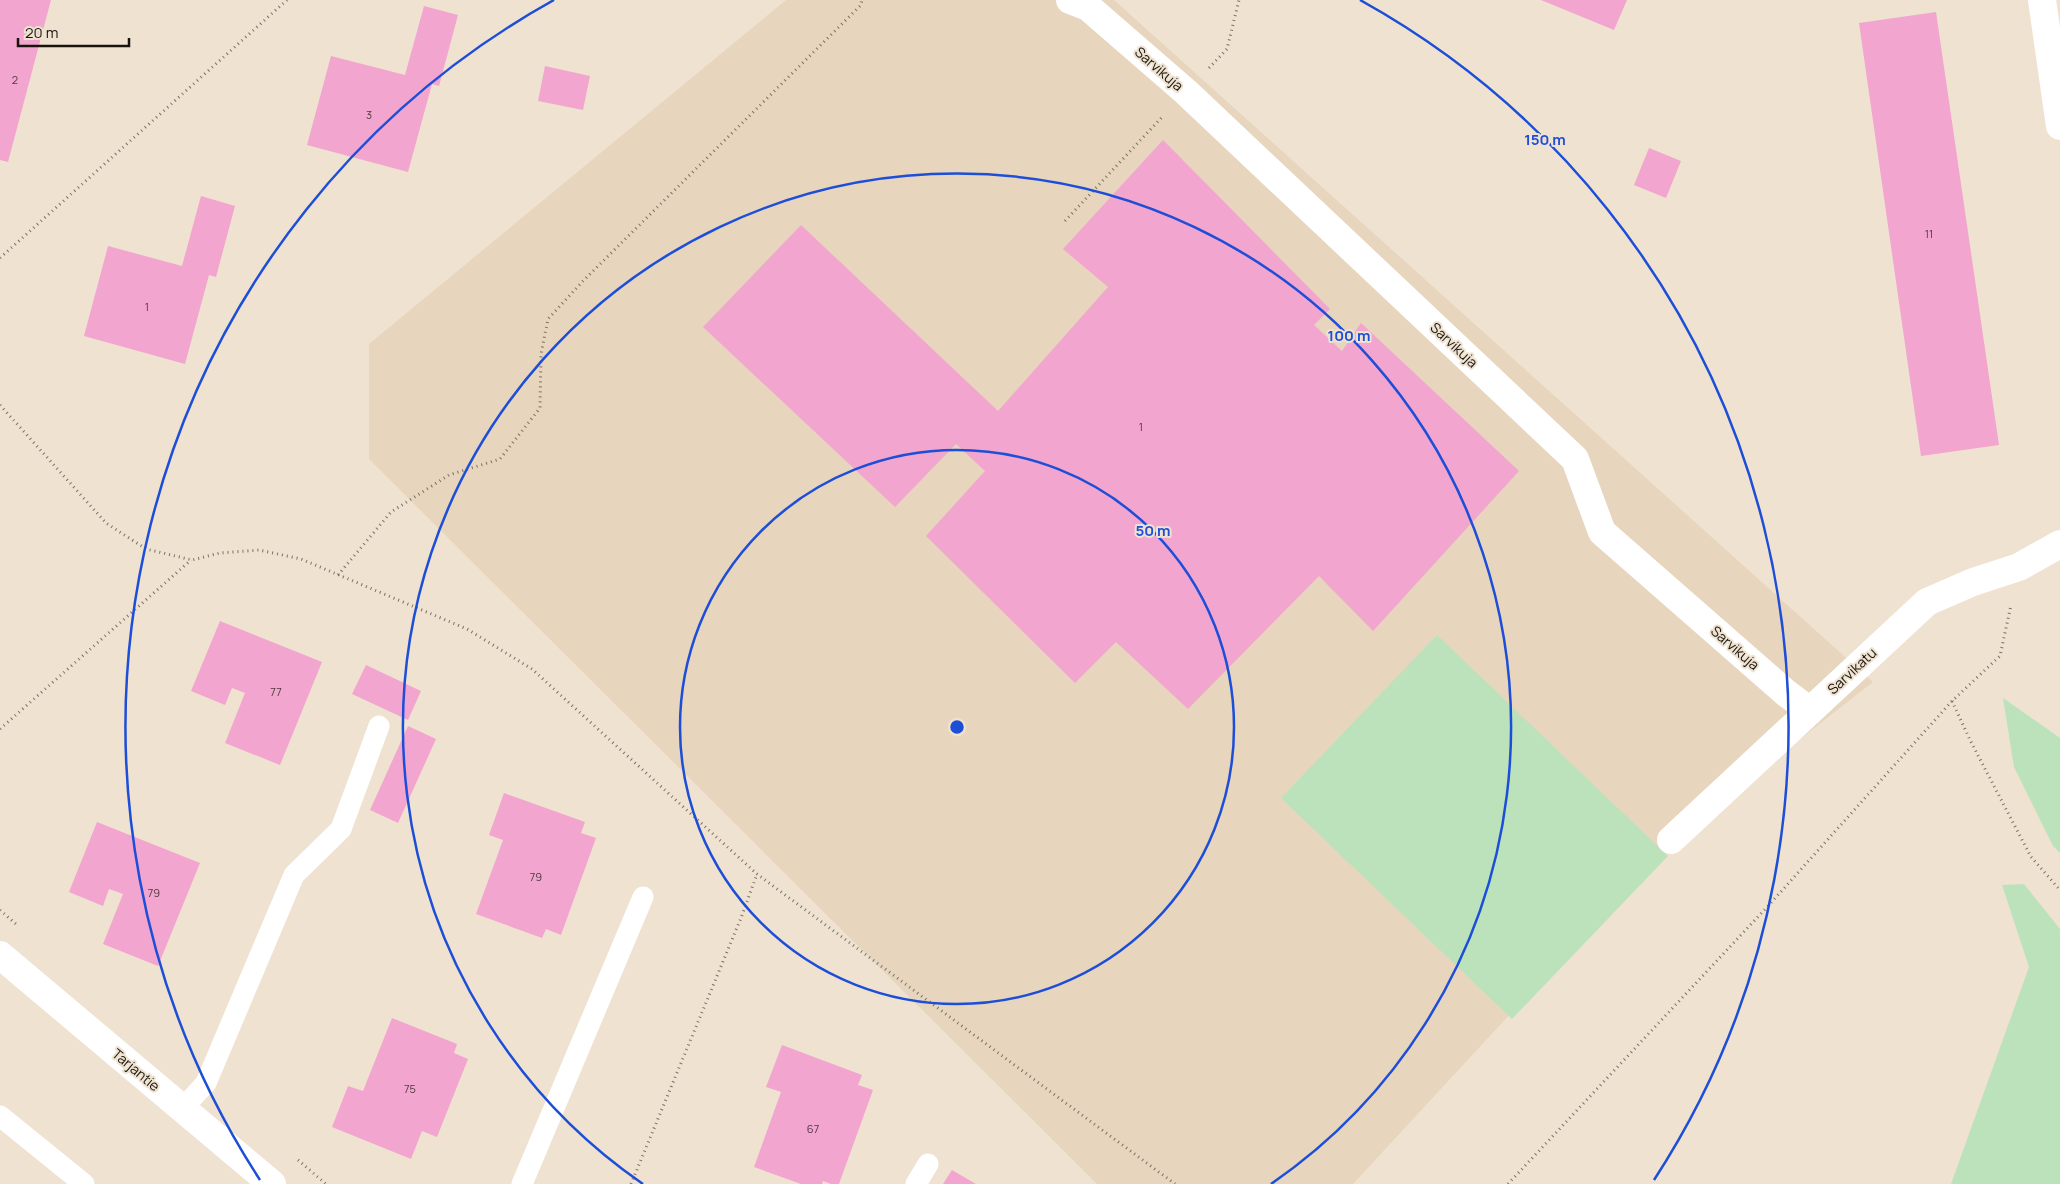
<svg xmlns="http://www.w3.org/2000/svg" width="2060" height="1184" font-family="Manrope,sans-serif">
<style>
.built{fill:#e7d5bd}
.green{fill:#bce2bc}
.building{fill:#f2a5cf}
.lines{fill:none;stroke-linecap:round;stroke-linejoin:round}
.path{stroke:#7a7266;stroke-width:3;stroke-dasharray:1 4;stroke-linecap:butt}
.service{stroke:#fff;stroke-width:21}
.minor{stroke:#fff;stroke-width:28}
.ring{fill:none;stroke:#1d4ed8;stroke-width:2.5}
.labels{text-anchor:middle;stroke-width:4;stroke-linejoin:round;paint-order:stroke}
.number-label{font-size:11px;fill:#4e383e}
.street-label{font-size:14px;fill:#18140d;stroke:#efe2d0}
.centre{fill:#1d4ed8;stroke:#efe2d0;stroke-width:2.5}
.ring-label{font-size:15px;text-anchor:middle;font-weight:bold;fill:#1d4ed8;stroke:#efe2d0;stroke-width:4;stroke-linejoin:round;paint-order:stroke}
</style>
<rect width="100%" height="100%" fill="#efe2d0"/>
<!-- built -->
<path class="built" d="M786 0H1114L1873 682 1671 840 1353 1184H1097L369 459V344Z"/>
<!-- green -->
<path class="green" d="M1437 635 1668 856 1512 1019 1281 798Z
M2003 698 2060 738V853L2053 846 2014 767Z
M2024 884 2060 929V1184H1951L2029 967 2002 885Z"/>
<!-- building -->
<path class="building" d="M0 0H51L8 162 0 160Z
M1541 0H1627L1614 30Z
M424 6 458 15 439 86 432 84 408 172 307 145 331 56 405 75Z
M1936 12 1999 445 1921 456 1859 23Z
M545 66 590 76 583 110 538 101Z
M1163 140 1330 309 1314 325 1342 351 1361 323 1519 471 1373 631 1319 576 1188 709 1116 642 1075 683 926 536 985 471 956 444 895 507 703 327 801 225 998 411 1108 287 1063 249Z
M1649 148 1681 161 1666 198 1634 185Z
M201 196 235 206 216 277 209 275 185 364 84 336 108 246 182 266Z
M220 621 322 662 280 765 225 743 245 693 232 688 225 705 191 691Z
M366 665 421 691 408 720 352 694Z
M408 726 436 739 398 823 370 810Z
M504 793 585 822 581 833 596 838 561 935 546 929 542 938 476 914 503 840 489 835Z
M97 822 200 863 158 966 103 944 123 894 109 889 103 906 69 892Z
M392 1018 457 1044 454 1053 468 1059 437 1137 422 1131 411 1159 332 1127 348 1086 363 1091Z
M782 1045 862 1075 858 1085 873 1090 839 1184H831L823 1181 822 1184H801L754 1167 781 1092 766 1087Z
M952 1170 976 1184H943Z"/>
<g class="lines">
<!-- path -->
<path class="path" d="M1209 68 1227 49 1239 0
M1065 221 1163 116
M0 258 287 0
M0 405 106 523 146 549 192 560 220 553 259 550 301 559 467 629 532 669 757 874 1175 1184
M338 575 391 512 449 475 500 459 540 408 541 354 548 319 583 281 861 5 862 0
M1952 701 1970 740 2031 857 2060 890
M0 729 191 560
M0 910 17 925
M298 1160 326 1184
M631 1184 741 918 757 874
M1508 1184 1769 905 1952 701 2000 656 2011 605"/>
<!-- service -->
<path class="service" d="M182 1109 206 1083 294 875 341 829 379 726
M0 1116 84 1184
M522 1184 643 897
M916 1184 928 1164"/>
<!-- minor -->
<path class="minor" d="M1070 0 1088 7 1186 92 1575 459 1602 532 1786 693 1810 711
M2042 0 2060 126
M1671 840 1927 602 1973 582 2019 567 2060 544
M0 955 272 1184"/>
</g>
<!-- distance rings -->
<g class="ring">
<circle cx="957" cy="727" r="277"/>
<path d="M643 1184A554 554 0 1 1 1271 1184"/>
<path d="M260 1180A831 831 0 0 1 554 0M1360 0A831 831 0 0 1 1654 1180"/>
</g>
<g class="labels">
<!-- number labels -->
<g class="number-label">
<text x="15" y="84">2</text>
<text x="369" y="119">3</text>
<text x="1929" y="238">11</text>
<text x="147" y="311">1</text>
<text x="1141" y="431">1</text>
<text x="276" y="696">77</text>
<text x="536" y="881">79</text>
<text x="154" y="897">79</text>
<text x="410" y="1093">75</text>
<text x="813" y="1133">67</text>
</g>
<!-- street labels -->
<g class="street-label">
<text transform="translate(1159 69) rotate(41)" y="5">Sarvikuja</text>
<text transform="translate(1454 345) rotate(43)" y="5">Sarvikuja</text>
<text transform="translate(1735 648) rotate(41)" y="5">Sarvikuja</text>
<text transform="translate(1852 671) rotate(-43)" y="5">Sarvikatu</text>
<text transform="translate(136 1070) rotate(40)" y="5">Tarjantie</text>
</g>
</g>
<circle cx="957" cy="727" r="8" class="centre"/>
<g class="ring-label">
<text x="1545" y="145">150 m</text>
<text x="1349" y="341">100 m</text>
<text x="1153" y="536">50 m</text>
</g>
<!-- scale -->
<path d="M18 38v8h111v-8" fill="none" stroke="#18140d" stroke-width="2.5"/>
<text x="25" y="38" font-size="15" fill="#18140d" stroke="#efe2d0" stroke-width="4" paint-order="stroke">20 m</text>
</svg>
